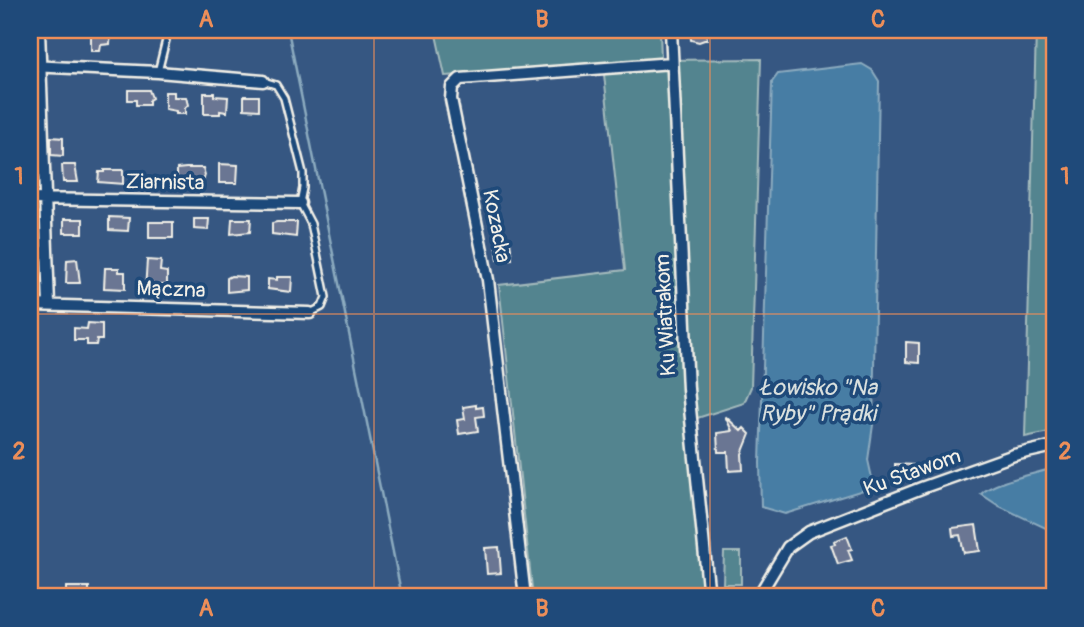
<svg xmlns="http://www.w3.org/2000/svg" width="1084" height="627" font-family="Pangolin,sans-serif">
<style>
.green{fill:#53848f;stroke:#a4babc;stroke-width:2}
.water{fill:#477da4;stroke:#8cabbf;stroke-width:2}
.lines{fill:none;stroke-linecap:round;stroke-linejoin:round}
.stream{stroke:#8cabbf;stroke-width:2.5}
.building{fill:#6b7693;stroke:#f4f1e8;stroke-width:2}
.service-casing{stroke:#f4f1e8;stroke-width:10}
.minor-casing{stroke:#f4f1e8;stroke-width:15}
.service{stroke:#1f4a7a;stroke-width:5}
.minor{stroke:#1f4a7a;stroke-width:10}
.grid{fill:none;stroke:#ec8e59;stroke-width:2;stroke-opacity:0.55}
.labels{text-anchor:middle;stroke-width:7;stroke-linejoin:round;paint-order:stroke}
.street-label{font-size:21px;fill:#f4f1e8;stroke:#1f4a7a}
.water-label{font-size:23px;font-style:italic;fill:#dae0de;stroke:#1f4a7a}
.neatline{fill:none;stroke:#ec8e59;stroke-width:2.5}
.grid-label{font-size:23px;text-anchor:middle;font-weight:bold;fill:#ec8e59}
</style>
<rect width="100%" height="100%" fill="#365782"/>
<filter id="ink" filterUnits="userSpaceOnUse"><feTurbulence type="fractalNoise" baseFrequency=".0143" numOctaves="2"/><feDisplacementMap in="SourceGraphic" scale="14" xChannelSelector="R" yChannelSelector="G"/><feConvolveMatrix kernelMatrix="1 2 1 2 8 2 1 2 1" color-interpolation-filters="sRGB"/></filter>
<g filter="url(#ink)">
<!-- green -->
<path class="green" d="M435 30H660L661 60 761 59 751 387 744 403 688 421 706 597H533L499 285 625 270 603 65 445 76Z
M1036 30H1054V431L1025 437Z
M724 552H741V584H723Z"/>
<!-- water -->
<path class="water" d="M862 64 872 70 879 81 873 425 868 460 872 478 870 488 785 514 761 507 760 463 772 82 778 74Z
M1054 468V530L1052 531 999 506 981 494C994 481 1035 474 1054 468Z"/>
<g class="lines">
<!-- stream -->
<path class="stream" d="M288 30 402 597"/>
</g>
<!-- building -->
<path class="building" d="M91 30H111L110 44 101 45 100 51H91Z
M690 30H706L707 39 699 42 691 40Z
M128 90H149L152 98 149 100V105H136V100H128Z
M165 92H174V97H186L188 105 185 108V114H176V111L165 109Z
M204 93H214V96L228 97 227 112 220 111V114H204Z
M244 96H259V110L244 109Z
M51 137 63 138V156L51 155Z
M219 164 238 165 237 183H219Z
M62 165H75L78 182H63Z
M186 168H203L205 175 203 182 177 180V169Z
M104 170H123V184L98 182 99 172H104Z
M109 217 129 218 128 231 109 230Z
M64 219H83V233H64Z
M194 219H209L208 230 194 229Z
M232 219H251L250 232 231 234Z
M149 222H173V238H149Z
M277 222H297L296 237 272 234V223Z
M510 240 512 259 498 260 496 241Z
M77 259 80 283H66L67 260Z
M147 260 161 261 160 271 167 272V285H156L155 290H145Z
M105 268H119V272H125V289L104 288Z
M231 276 247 277V290L227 292V278Z
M277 277H292L291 292 268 289V279L277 280Z
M88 323 102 324V340H97L96 345H87V340H74V328L87 329Z
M906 342 919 343V363L906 362Z
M476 405V408L483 407 484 416 476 417 478 431 459 434 457 420 465 419 463 407Z
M725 416 741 431 744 428 750 434 742 454 743 470 729 471 728 452H718L717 433 732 431Z
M895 464 913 465 912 478 895 477Z
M976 525 980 551 964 553 960 535 953 536 952 528Z
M847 536 852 549 848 550 852 560 838 564 831 545 835 544 834 541Z
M499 547 501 573 487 574 485 548Z
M66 587H89V597H66Z"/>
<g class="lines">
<!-- service casing -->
<g class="service-casing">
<path id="service" d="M158 72 166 40V30
M263 81 276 85 284 98 303 173V188L300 203 311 224 326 297 322 307 310 313"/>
</g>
<!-- minor casing -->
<g class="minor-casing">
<path id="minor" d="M39 30 49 305
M671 30 688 389 709 597
M30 66 158 72 263 81
M30 199 300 203
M30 305 310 313
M525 597 488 280 451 99 452 87 460 79 672 63
M758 597 788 547 809 532 924 487 1014 455 1054 446"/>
</g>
<!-- service -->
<use href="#service" class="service"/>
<!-- minor -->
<use href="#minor" class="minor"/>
</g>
</g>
<!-- grid -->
<path class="grid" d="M374 30V597M710 30V597M30 314H1054"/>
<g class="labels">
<!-- street labels -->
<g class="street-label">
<text transform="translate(165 182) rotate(1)" y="7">Ziarnista</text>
<text transform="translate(497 226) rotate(79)" y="7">Kozacka</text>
<text transform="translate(171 289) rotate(2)" y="7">Mączna</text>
<text transform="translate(665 315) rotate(-93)" y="7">Ku Wiatrakom</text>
<text transform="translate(912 472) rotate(-20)" y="7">Ku Stawom</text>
</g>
<!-- water labels -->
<g class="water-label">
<text x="818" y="395">Łowisko "Na<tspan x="818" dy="26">Ryby" Prądki</tspan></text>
</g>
</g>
<!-- margin -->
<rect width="1084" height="627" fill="none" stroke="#1f4a7a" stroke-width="77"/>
<rect x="38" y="38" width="1008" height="550" class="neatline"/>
<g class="grid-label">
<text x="206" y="27">A</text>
<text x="542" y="27">B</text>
<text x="878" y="27">C</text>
<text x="19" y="184">1</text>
<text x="1065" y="184">1</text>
<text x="19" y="459">2</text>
<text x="1065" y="459">2</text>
<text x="206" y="616">A</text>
<text x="542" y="616">B</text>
<text x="878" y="616">C</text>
</g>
</svg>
